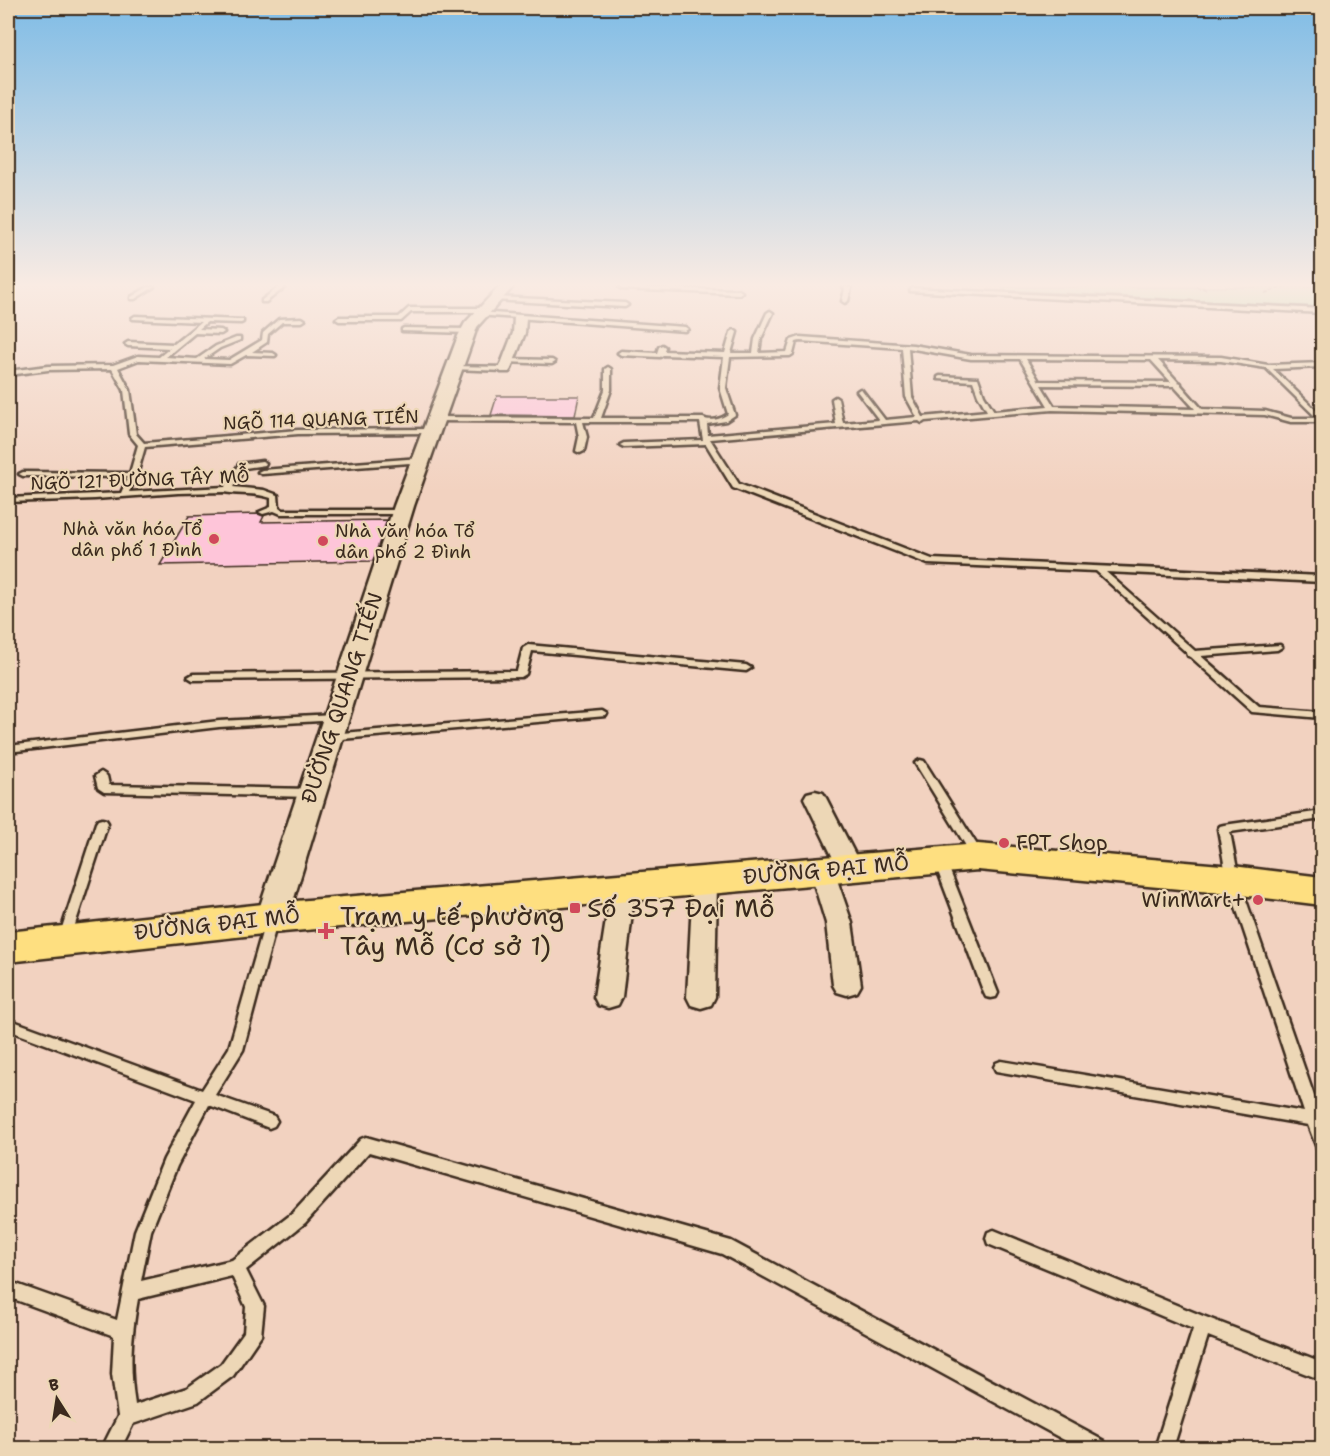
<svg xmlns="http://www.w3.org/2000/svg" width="1330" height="1456" font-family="'Shantell Sans',sans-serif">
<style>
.green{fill:#abe0a3;stroke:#738560;stroke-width:1.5}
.building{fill:#fec5d9;stroke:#3b2a1e;stroke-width:1.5}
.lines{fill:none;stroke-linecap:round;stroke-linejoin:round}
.service-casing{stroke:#3b2a1e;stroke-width:5}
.minor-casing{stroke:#3b2a1e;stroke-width:5}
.tertiary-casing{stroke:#3b2a1e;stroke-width:5}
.primary-casing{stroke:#3b2a1e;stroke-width:5}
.path{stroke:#3b2a1e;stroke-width:2;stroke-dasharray:4 2;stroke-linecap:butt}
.service{fill:#edd7b6;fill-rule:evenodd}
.minor{fill:#edd7b6;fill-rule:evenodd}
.tertiary{fill:#edd7b6;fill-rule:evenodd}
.primary{fill:#fedf80;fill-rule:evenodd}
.poi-dot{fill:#d1495b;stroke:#edd7b6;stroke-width:2}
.labels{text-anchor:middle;stroke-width:4.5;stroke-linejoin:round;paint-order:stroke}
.far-street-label{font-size:18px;fill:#3b2a1e;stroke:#edd7b6}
.far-poi-label{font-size:18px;fill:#3b2a1e;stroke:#edd7b6;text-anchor:end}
.street-label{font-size:21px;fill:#3b2a1e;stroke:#edd7b6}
.poi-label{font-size:21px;fill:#3b2a1e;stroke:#edd7b6;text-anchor:start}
.near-poi-label{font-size:26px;fill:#3b2a1e;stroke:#edd7b6;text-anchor:start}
</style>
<rect width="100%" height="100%" fill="#f2d2c0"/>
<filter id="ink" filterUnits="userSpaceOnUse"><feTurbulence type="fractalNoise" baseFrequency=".0167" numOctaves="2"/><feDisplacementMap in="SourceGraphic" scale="12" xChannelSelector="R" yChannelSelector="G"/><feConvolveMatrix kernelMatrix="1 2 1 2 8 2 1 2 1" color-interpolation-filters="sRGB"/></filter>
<g filter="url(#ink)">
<!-- green -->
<path class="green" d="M1003 287H1322V307L1003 290Z"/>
<!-- building -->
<path class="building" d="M497 396H579L575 416 491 415Z
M258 514 264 516 261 522 387 520 373 561 160 565 189 516Z"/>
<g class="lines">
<!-- service casing -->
<g class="service-casing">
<path id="service" d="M148 287H154L135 299H131V297Z
M279 287H285L266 302H262V300Z
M619 287 739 290 742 292 739 294 622 289Z
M843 287 851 288 848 301 845 303 842 301 845 289Z
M912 288 1322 309V313L910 291Z
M494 297 625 303 628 305 625 307 492 300V298Z
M409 308H484L487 310 484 312H411L401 321H339L336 319 339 317H399Z
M770 311 773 313 761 339 759 353 787 352 791 340 800 337 913 345 971 355 1221 357 1268 365 1322 363V367L1273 369 1322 416V422H1291L1265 415 1052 410 925 421 922 423 919 421 710 439 739 484 932 559 1322 576V582L1106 572 1195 651 1280 645 1282 647 1277 650 1201 656 1259 707 1322 712V718L1252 712 1191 657 1188 656 1187 653 1096 571 928 564 733 488 706 444 624 447 620 445 624 443 703 440 700 422H583L587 437 584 451 580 453 576 451 579 437 576 422 435 421 432 419 435 417 594 418 605 390V369L608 367 611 369V390L601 418H703C710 422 722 419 728 414L720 388 724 357 663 355 660 357 621 355 618 353 621 351 657 353 659 347 662 345 665 347 664 351 725 353 731 332 734 330 737 332 731 353H753L755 339 767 313ZM800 341 902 348 906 397 917 417 885 420 862 390 860 389 857 391 879 420 843 423 838 399 835 397 832 399 836 424 708 435 707 424 726 421 735 415 726 388 730 357 790 356 793 354 796 342ZM908 348 971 359H1020L1048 406 994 411 984 395 978 378 940 376 938 377V379L973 381 978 395 987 411 923 417 912 397ZM1026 359 1151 360 1171 382 1039 381ZM1158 360 1221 361 1266 368 1317 418H1291L1265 411 1202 409 1181 385V383L1178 382ZM1041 385 1174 386 1195 409 1054 406Z
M479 312 685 327 688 329 685 331 477 315 476 314Z
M135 316 243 320V322L241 323 207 322 199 329 221 330 224 332 221 334 195 333 166 357 197 359 216 346 236 338H240V340L220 348 204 359 229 360 262 340 263 333 279 319 302 318 305 320 302 322H282L268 334 267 342 252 352 273 353 276 355 275 356 246 355 230 364 139 360 118 368 130 390 136 434 144 443 298 430 431 429 435 431 431 433 298 434 145 447 137 475 129 492 225 487 239 464 262 461 266 463 265 465 245 468 233 487 264 490 278 495 279 507 283 510H405V514H281L274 511 263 514 259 512 271 507V498C254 492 238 495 224 492L178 493 95 499 8 502V498L121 493 128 477 23 476 19 474 23 472 130 473 138 445 129 434 124 390 112 369 48 370 8 375V371L48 366 113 365 138 356 159 357 170 348 128 346 125 344 128 342 174 344 201 322 133 319 132 318Z
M404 328 468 329 471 331 468 333 402 331V329Z
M508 359 552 360 555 362 552 364 506 362V360Z
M454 366 505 367 508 369 505 371 452 369V367Z
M420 458H423V462L262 474 258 472 262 470Z
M528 645 746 665 751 668 746 671 532 651 526 674 521 677 193 680 188 677 193 674 517 671 523 648Z
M602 711 607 714 606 716 330 740 325 737 330 734Z
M334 715 339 718 338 720 219 727 8 752V746L219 721Z
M920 760 924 761 982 853 984 856 982 859H974L915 763Z
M101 772 107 776 109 785 312 789 318 793 312 797 104 792 98 788 95 776Z
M1322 811V819L1230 832 1239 880 1315 1099 1322 1100V1112H1319L1322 1120V1150L1317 1148 1308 1125 996 1071 994 1067 996 1063 1001 1061 1304 1112 1227 880 1218 829 1220 826 1224 825Z
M102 819 106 820 108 823 71 937 70 940 65 942 60 940 59 937 96 823 98 820Z
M940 857 944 858 946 861 998 993 996 997 991 998 986 997 984 993 934 861 936 858Z
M271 917 276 919 277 922 243 1050 215 1095 274 1116 277 1121 274 1126 269 1128 209 1105 177 1166 151 1231 141 1281 232 1260 293 1213 361 1139 366 1137 731 1241 1104 1441 1106 1448H1079L722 1254 369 1152 305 1223 246 1270 264 1306 261 1335 233 1376 198 1402 133 1424 121 1448H102L118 1416 112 1374 114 1336 8 1297V1281L117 1320 135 1231 164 1159 196 1100 8 1030V1019L202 1090 229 1048 265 922 266 919ZM232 1276 246 1307 244 1332 221 1364 187 1388 135 1405C129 1366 131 1338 138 1299Z
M994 1230 1203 1316 1322 1362V1380L1208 1336 1173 1448H1155L1193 1329 988 1244 986 1238 988 1232Z"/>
</g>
<!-- minor casing -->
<g class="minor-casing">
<path id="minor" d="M520 315 526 318 525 333 511 369 509 372H501L499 369 513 333 514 318Z
M815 791 823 793 826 798 862 868 859 874 850 876 841 874 838 868 804 798 807 793Z
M822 863 831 865 834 871 852 923 861 985 857 992 847 995 837 992 833 985 826 923 810 871 813 865Z
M705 872 714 875 717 881 715 997 711 1005 701 1008 691 1005 687 997 693 881 696 875Z
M623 879 632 882 635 888 622 997 618 1005 608 1008 598 1005 594 997 611 888 614 882Z"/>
</g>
<!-- tertiary casing -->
<g class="tertiary-casing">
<path id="tertiary" d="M499 287H513L477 327 474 336 414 506 288 918 284 926 272 930 260 926 256 918 394 506 458 336 465 323Z"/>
</g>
<!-- primary casing -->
<g class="primary-casing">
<path id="primary" d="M978 844 1233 866 1322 877V905L1233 894 978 870 272 933 8 962V932L272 903Z"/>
</g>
<!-- path -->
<path class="path" d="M1196 287 1207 289
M1265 293 1284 287"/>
<!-- service -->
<use href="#service" class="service"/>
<!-- minor -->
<use href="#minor" class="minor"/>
<!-- tertiary -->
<use href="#tertiary" class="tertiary"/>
<!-- primary -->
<use href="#primary" class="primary"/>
</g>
</g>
<!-- sky -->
<linearGradient id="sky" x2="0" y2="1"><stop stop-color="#7fbce6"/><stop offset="0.58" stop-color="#f9ebe3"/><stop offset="1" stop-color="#f9ebe3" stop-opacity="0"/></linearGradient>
<rect width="1330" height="491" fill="url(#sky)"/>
<!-- markers -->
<g class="poi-dot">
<circle cx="214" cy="539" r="6"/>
<circle cx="323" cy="541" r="6"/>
<circle cx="1004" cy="843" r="6"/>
<circle cx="1258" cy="900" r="6"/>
<rect x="569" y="902" width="12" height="12" rx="3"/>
<path d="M323 922h6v6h6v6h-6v6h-6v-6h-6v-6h6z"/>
</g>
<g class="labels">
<!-- far-street labels -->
<g class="far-street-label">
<text transform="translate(321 420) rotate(-2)" y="6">NGÕ 114 QUANG TIẾN</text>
<text transform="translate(140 480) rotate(-2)" y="6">NGÕ 121 ĐƯỜNG TÂY MỖ</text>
</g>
<!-- far-poi labels -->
<g class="far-poi-label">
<text x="202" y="535">Nhà văn hóa Tổ<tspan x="202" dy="21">dân phố 1 Đình</tspan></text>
<text x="335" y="537" text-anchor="start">Nhà văn hóa Tổ<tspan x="335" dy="21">dân phố 2 Đình</tspan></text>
</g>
<!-- street labels -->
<g class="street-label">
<text transform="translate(342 698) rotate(-72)" y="7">ĐƯỜNG QUANG TIẾN</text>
<text transform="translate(826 870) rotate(-5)" y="7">ĐƯỜNG ĐẠI MỖ</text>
<text transform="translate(217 924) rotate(-6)" y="7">ĐƯỜNG ĐẠI MỖ</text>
</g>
<!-- poi labels -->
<g class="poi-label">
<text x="1016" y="850">FPT Shop</text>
<text x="1246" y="907" text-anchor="end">WinMart+</text>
</g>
<!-- near-poi labels -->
<g class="near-poi-label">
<text x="587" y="917">Số 357 Đại Mỗ</text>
<text x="340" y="925">Trạm y tế phường<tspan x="340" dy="30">Tây Mỗ (Cơ sở 1)</tspan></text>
</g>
</g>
<!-- margin -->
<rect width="1330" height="1456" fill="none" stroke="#edd7b6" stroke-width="30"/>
<rect x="15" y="15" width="1300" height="1426" fill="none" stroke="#3b2a1e" stroke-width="2" filter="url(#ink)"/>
<!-- north arrow -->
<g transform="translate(57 1399) rotate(348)" stroke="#edd7b6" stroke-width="4.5" paint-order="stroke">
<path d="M0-4.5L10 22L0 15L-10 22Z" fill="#3b2a1e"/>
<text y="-9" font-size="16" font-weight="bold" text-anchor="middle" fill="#3b2a1e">B</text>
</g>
</svg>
